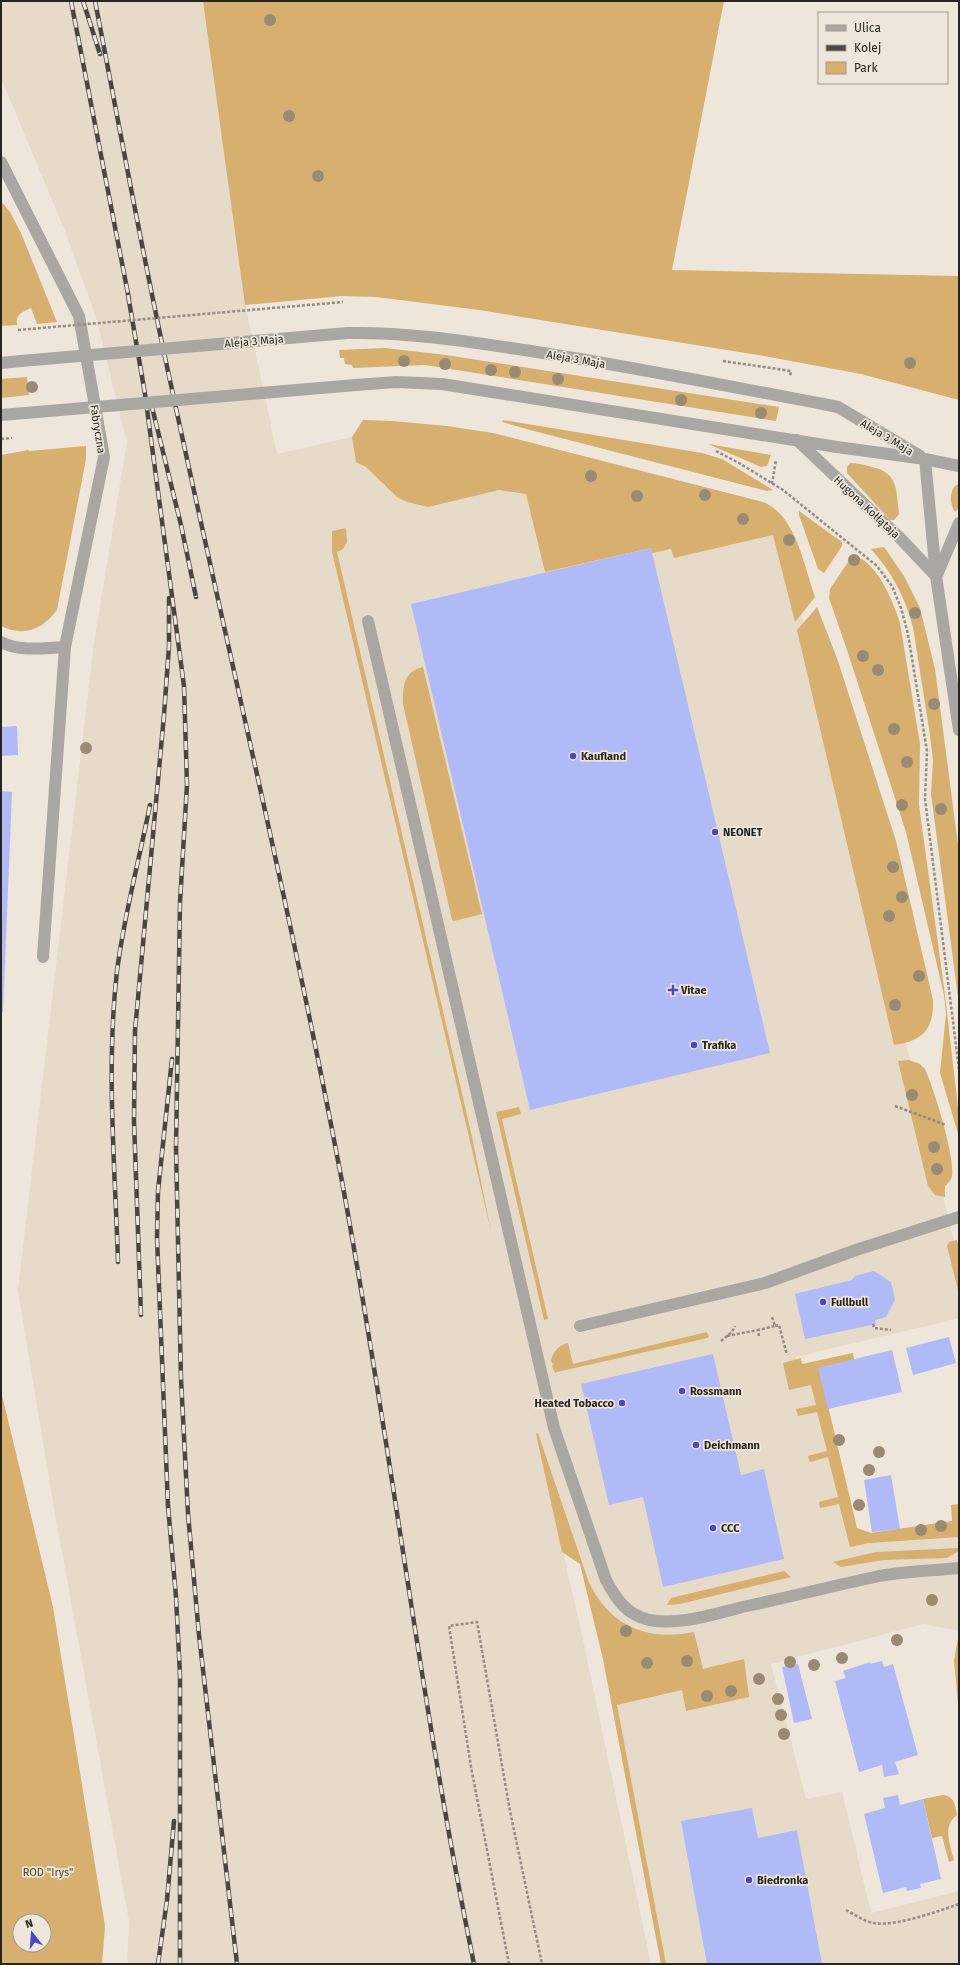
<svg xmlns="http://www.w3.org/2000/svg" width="960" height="1965" font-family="'Fira Sans',sans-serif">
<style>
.built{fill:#e6dac8}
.green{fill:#d7af6e;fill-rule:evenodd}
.building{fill:#b0baf7}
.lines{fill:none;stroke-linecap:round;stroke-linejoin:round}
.path{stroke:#928c84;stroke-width:2.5;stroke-dasharray:3 2;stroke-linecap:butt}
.service{stroke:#aaa7a2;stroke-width:12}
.minor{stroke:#aaa7a2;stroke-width:12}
.tertiary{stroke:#aaa7a2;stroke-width:12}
.rail-casing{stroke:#4a4641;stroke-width:4.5}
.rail{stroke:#eee6da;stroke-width:3;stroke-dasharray:9;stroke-linecap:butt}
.path-bridge{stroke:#928c84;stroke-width:2.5;stroke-dasharray:3 2;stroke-linecap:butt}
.tertiary-bridge{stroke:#aaa7a2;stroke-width:12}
.tree{fill:#998a73}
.poi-dot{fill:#4849bf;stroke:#eee6da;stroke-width:1.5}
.labels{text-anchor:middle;stroke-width:3.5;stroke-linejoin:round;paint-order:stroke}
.street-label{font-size:11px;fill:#282521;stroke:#eee6da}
.poi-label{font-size:11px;font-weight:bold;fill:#282521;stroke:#eee6da;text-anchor:start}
.park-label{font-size:11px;fill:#533f1e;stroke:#eee6da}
</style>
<rect width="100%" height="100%" fill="#eee6da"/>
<!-- built -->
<path class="built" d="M1 1H203L244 298 277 454 352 437 782 535 959 1262V1318L796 1357 800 1373 819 1369 857 1528 871 1533 959 1520V1631L923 1624 771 1664 806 1799 842 1792 871 1913 959 1891V1964H661L603 1659 580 1564 563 1552 582 1635 651 1964H127L129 1921 51 1491 18 1290 94 642 127 442 96 317 65 231 1 78Z"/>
<!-- green -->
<path class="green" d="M203 1H724L672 270 959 276V400L861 374 764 356 479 310 376 297 342 296 245 305Z
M1 201 10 212 21 233 57 322 37 324 31 308C23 312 15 314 17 325L1 326Z
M385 348 446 355 779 407 776 421 425 365 353 368 352 365 345 364 344 358H340L339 350Z
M27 377 29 395 1 398V379Z
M363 420 392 421 447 426 493 433 763 502C796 515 804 566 815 597L795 622 773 535 674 558 671 549 652 553 651 548 545 572 526 494 499 490 428 507 407 502 397 497 366 467 356 462 352 437Z
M503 420 702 453 722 459 773 490 767 491 530 430 502 422Z
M708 444 771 455 767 466 761 467Z
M86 446V459L57 610C42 630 24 637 1 626V455L29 450V451Z
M850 463C857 463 865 465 872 467 899 473 896 491 899 514L894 520H890L847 473V467Z
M959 484V508L955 512C950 505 949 493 955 486Z
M799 511 842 542V546L824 573 818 569 799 515Z
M346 528 347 542 343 549 337 552 472 1137 491 1231 332 552V531Z
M884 547 904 576 920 608 935 669 959 852V1004L931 794 933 761 930 735 913 627C905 597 892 572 871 549Z
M855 556C877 562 894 603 900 623L920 744 919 805 945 995 959 1116V1137L940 1073 946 1014 944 995 906 832 847 650 829 598 830 589 850 559Z
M817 607 837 658 896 841 933 1000C934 1030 922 1041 894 1045L797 630Z
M423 667 482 914 454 921 452 920 403 704C403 686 403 672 423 667Z
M909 1060 920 1064 925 1069C934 1089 955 1156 952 1176 951 1181 948 1183 945 1186V1197L935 1195 928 1186 898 1061Z
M519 1107 521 1114 502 1119 548 1319 544 1320 496 1112Z
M957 1240 959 1247V1294L947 1246 949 1242Z
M707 1332 709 1337 703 1339 557 1372 555 1373 552 1366 554 1364 551 1362C552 1353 558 1345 568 1343L573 1364Z
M853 1353 854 1360 819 1368 857 1528 871 1533 952 1521 951 1505 959 1504V1537L869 1543 850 1547 839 1504 820 1508 819 1502 838 1497 828 1457 810 1462 808 1456 827 1451 817 1412 798 1416 796 1409 816 1405 811 1385 789 1390 783 1363 801 1358 802 1364Z
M1 1391 53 1607 105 1926 102 1964H1ZM20 1921H44V1945H20Z
M538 1433 588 1580C608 1625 646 1642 694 1632L703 1669 744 1659 749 1697 686 1711 682 1690 617 1705 666 1964H661L603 1659 580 1564 562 1552 536 1434Z
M959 1548V1551L947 1558 883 1560 841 1567 833 1562 876 1552Z
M784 1571 791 1577 680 1604 667 1605 671 1598Z
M959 1633V1714L954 1660Z
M943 1795C955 1796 955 1806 957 1815 942 1826 950 1845 954 1860L949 1862 942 1836 932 1838 923 1799Z"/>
<!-- building -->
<path class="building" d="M651 548 770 1053 530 1110 411 604Z
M17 726 18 755 1 756V727Z
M1 791 12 792 3 1012H1Z
M874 1271 891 1282 895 1300 886 1317 875 1320 876 1324 805 1339 795 1294 852 1280 855 1276Z
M949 1337 956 1363 913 1375 906 1348Z
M892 1350 902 1392 828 1409 818 1368Z
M713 1354 741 1475 764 1469 784 1559 663 1587 643 1497 609 1505 581 1384Z
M891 1475 900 1529 872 1532 864 1480Z
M882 1661 884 1667 893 1664 918 1755 895 1762 899 1774 884 1777 882 1765 859 1772 835 1681 846 1678 843 1671 870 1662V1664Z
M798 1664 812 1719 794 1723 782 1667Z
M898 1795 900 1805 923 1799 941 1879 920 1884 921 1888 907 1891 906 1887 883 1893 864 1814 885 1808 883 1798Z
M752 1808 758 1838 797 1830 822 1964H707L681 1821Z"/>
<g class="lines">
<!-- path -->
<path class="path" d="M723 361 791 371 790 376
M1 439 12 438
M716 451 739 463 783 490 877 566 892 586 901 608 908 634 927 751 925 799 959 1069
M772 484 776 460
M895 1106 946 1125
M873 1324 874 1328 891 1330
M775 1326 779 1325 787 1355
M727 1336 758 1330
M759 1336 758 1330 775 1326 772 1317
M721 1341 732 1332 735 1326
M846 1910C854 1914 865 1922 874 1923 894 1927 939 1911 959 1904
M509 1964 471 1767 449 1626 477 1622 510 1811 542 1964"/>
<!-- service -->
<path class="service" d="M368 621 554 1428 606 1580C616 1599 627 1615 649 1620 681 1626 716 1613 747 1606 790 1597 832 1586 875 1577 902 1571 931 1571 959 1568
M580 1326 765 1283 856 1250 959 1217"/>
<!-- minor -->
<path class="minor" d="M1 162 79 316 104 457 65 647C43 648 21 652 1 642
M43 957 65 647"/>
<!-- tertiary -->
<path class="tertiary" d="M348 333C410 332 470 342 531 351 629 366 726 386 823 404L838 407 920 456
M1 363 21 361
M356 385 396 382 442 384 837 447 925 459 959 466
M1 415 25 413
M797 440 900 538 936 576
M925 459 936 576 959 730
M937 575 959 523"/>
<!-- rail casing -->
<g class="rail-casing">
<path id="rail" d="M71 1 129 299
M83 1 100 54
M95 1C120 129 143 258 171 385 227 647 290 908 340 1171 390 1435 420 1701 474 1964
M128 295 145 394 184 686 187 785 180 902 176 1148 181 1379 188 1514 199 1635 237 1964
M151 403 181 525 196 597
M172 1059 158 1191 157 1238 168 1506 176 1597 180 1675V1964
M118 1262C115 1166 106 1067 117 971 124 915 139 861 150 805
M141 1315 134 1121 135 1031 164 715 169 646V598
M158 1964 167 1900 174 1821"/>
</g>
<!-- rail -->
<use href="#rail" class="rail"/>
<!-- path-bridge -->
<path class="path-bridge" d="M18 330 343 302"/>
<!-- tertiary-bridge -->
<path class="tertiary-bridge" d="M21 361 348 333
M25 413 356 385"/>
</g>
<!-- trees -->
<g class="tree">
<circle cx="270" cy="20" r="6"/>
<circle cx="289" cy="116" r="6"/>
<circle cx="318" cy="176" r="6"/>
<circle cx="404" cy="361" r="6"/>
<circle cx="910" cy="363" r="6"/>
<circle cx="445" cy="364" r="6"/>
<circle cx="491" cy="370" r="6"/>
<circle cx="515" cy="372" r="6"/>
<circle cx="558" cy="379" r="6"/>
<circle cx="32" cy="387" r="6"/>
<circle cx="681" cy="400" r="6"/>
<circle cx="761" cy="413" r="6"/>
<circle cx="591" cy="476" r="6"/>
<circle cx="705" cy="495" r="6"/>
<circle cx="637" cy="496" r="6"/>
<circle cx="743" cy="519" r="6"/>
<circle cx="789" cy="540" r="6"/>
<circle cx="854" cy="560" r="6"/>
<circle cx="915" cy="613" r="6"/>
<circle cx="863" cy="656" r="6"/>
<circle cx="878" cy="670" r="6"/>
<circle cx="934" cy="704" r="6"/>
<circle cx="894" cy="729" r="6"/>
<circle cx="86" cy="748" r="6"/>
<circle cx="907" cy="762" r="6"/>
<circle cx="902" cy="805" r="6"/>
<circle cx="941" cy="809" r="6"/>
<circle cx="893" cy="867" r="6"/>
<circle cx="902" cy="897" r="6"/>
<circle cx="889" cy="916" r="6"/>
<circle cx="919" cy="976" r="6"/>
<circle cx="895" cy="1005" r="6"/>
<circle cx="912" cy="1095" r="6"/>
<circle cx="934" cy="1147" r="6"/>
<circle cx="937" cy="1169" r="6"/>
<circle cx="839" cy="1440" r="6"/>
<circle cx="879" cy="1452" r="6"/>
<circle cx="869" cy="1470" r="6"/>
<circle cx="859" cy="1505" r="6"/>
<circle cx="941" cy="1526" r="6"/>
<circle cx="921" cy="1530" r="6"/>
<circle cx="932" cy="1600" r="6"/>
<circle cx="626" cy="1631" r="6"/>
<circle cx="897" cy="1640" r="6"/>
<circle cx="842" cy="1658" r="6"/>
<circle cx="687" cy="1661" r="6"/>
<circle cx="790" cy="1662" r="6"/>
<circle cx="647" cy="1663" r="6"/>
<circle cx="814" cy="1665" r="6"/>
<circle cx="759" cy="1679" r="6"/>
<circle cx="731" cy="1691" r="6"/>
<circle cx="707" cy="1696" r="6"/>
<circle cx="778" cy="1699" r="6"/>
<circle cx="781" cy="1715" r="6"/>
<circle cx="784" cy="1734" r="6"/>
</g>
<!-- markers -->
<g class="poi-dot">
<circle cx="573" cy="756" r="4"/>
<circle cx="715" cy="832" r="4"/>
<path d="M671 984h4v4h4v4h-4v4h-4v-4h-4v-4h4z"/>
<circle cx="694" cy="1045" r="4"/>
<circle cx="823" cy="1302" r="4"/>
<circle cx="682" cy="1391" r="4"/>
<circle cx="622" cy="1403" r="4"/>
<circle cx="696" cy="1445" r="4"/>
<circle cx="713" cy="1528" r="4"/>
<circle cx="749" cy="1880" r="4"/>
</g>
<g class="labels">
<!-- street labels -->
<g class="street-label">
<text transform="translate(254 341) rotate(-5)" y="4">Aleja 3 Maja</text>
<text transform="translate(576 359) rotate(10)" y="4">Aleja 3 Maja</text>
<text transform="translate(98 429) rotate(81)" y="4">Fabryczna</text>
<text transform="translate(887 437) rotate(31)" y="4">Aleja 3 Maja</text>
<text transform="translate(867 507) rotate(43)" y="4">Hugona Kołłątaja</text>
</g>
<!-- poi labels -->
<g class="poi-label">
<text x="581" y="760">Kaufland</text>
<text x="723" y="836">NEONET</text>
<text x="681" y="994">Vitae</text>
<text x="702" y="1049">Trafika</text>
<text x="831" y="1306">Fullbull</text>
<text x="690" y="1395">Rossmann</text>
<text x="614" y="1407" text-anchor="end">Heated Tobacco</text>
<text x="704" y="1449">Deichmann</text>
<text x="721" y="1532">CCC</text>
<text x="757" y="1884">Biedronka</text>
</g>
<!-- park labels -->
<g class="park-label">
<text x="48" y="1876">ROD "Irys"</text>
</g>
</g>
<!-- border -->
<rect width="960" height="1965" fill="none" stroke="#282521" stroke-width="4"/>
<!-- legend -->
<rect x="818" y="12" width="130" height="72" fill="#eee6da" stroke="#9f9990"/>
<rect x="826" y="25" width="20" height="6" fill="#aaa7a2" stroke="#9f9990"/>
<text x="854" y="32" font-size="12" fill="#282521">Ulica</text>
<rect x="826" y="45" width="20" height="6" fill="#4a4641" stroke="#9f9990"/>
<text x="854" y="52" font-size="12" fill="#282521">Kolej</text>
<rect x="826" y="62" width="20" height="12" fill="#d7af6e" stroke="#9f9990"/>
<text x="854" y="72" font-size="12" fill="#282521">Park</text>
<!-- north arrow -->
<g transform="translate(32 1933) rotate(343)"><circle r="19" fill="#eee6da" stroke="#9f9990"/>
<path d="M0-3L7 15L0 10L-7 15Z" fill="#4849bf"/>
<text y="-6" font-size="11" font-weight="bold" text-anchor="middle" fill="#282521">N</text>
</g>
</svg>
